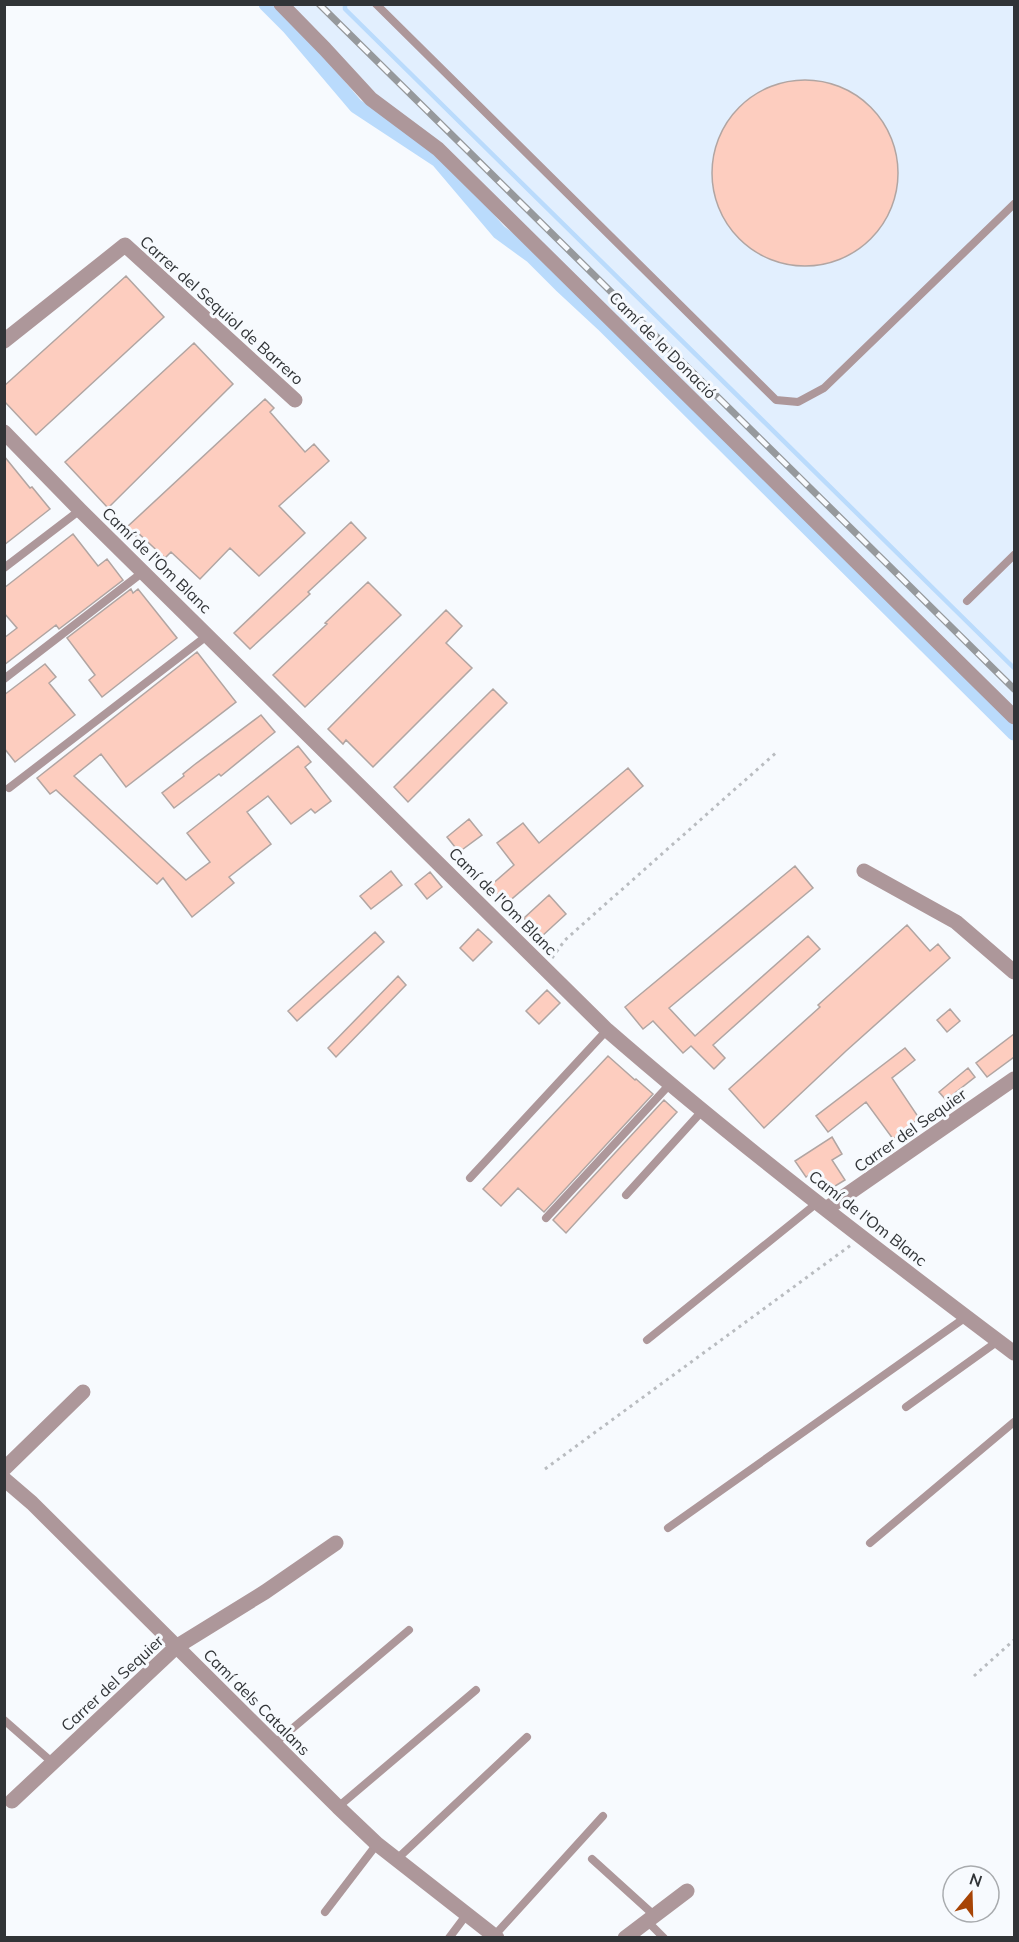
<svg xmlns="http://www.w3.org/2000/svg" width="1019" height="1942" font-family="Mulish,sans-serif">
<style>
.built{fill:#e2effe}
.lines{fill:none;stroke-linecap:round;stroke-linejoin:round}
.stream{stroke:#badbfc;stroke-width:4.5}
.canal{stroke:#badbfc;stroke-width:15}
.building{fill:#fdcdbf;stroke:#b1a5a2;stroke-width:1.5}
.path{stroke:#b9bcc0;stroke-width:3;stroke-dasharray:3 4.5;stroke-linecap:butt}
.service{stroke:#ad979a;stroke-width:8}
.minor{stroke:#ad979a;stroke-width:15}
.rail-casing{stroke:#96999c;stroke-width:7}
.rail{stroke:#f7fafe;stroke-width:4.5;stroke-dasharray:14;stroke-linecap:butt}
.labels{text-anchor:middle;stroke-width:6;stroke-linejoin:round;paint-order:stroke}
.street-label{font-size:16px;fill:#313437;stroke:#f7fafe}
</style>
<rect width="100%" height="100%" fill="#f7fafe"/>
<!-- built -->
<path class="built" d="M276 5H1014V726Z"/>
<g class="lines">
<!-- stream -->
<path class="stream" d="M345 4V9L1014 668"/>
<!-- canal -->
<path class="canal" d="M266 4 289 27 356 106 438 160 499 232 532 256 561 285 603 324 1014 733"/>
</g>
<!-- building -->
<path class="building" d="M712 173a93 93 0 1 1 186 0a93 93 0 1 1-186 0Z
M126 276 164 317 36 435 4 401V386Z
M194 343 233 384 108 508 65 462Z
M265 399 274 408 270 412 305 452 314 444 329 461 279 506 305 533 259 576 230 548 200 579 171 552 165 558 138 533 136 536 127 527Z
M4 456 30 488 32 487 50 509 4 545Z
M351 522 366 538 308 592 310 594 250 649 234 633Z
M73 534 98 566 107 559 123 580 59 629 56 625 4 665V638L17 628 4 613V588Z
M368 582 401 615 305 707 273 675 327 624 325 623Z
M131 589 133 593 138 589 177 638 102 697 89 680 95 675 67 638Z
M446 610 462 626 446 643 472 668 373 767 346 740 343 744 328 729Z
M197 652 236 702 126 787 101 754 74 776 186 880 210 862 187 833 298 746 311 762 305 767 331 801 315 813 311 809 291 824 268 796 247 812 271 844 229 877 234 883 192 917 163 878 157 884 56 790 50 794 37 778Z
M45 664 56 677 49 683 75 715 15 762 4 748V695Z
M493 689 507 703 408 802 394 787Z
M261 715 275 732 221 776 219 774 174 808 162 793 184 776 183 774 194 765Z
M628 768 643 786 506 904 490 886 514 865 497 843 523 823 539 843Z
M469 819 482 835 459 852 447 837Z
M795 866 813 888 669 1008 695 1036 808 936 820 949 713 1045 725 1058 714 1069 691 1046 683 1053 653 1021 643 1029 625 1007Z
M391 871 402 885 371 909 360 896Z
M430 872 442 887 427 899 415 884Z
M549 895 566 914 541 937 524 918Z
M907 925 930 951 938 944 950 958 846 1051 764 1128 729 1089 820 1007 818 1005Z
M478 929 492 942 473 961 460 948Z
M375 932 384 942 297 1021 288 1011Z
M398 976 406 985 336 1057 328 1048Z
M547 990 560 1003 539 1024 526 1011Z
M950 1009 960 1021 947 1032 937 1020Z
M1014 1034V1057L987 1077 976 1063Z
M905 1048 915 1060 892 1078 919 1118 893 1139 866 1102 828 1132 816 1116Z
M608 1056 635 1080 636 1079 653 1094 544 1212 518 1188 501 1206 483 1189Z
M968 1068 975 1077 946 1100 939 1092Z
M664 1100 677 1112 566 1233 553 1220Z
M832 1137 842 1154 832 1160 845 1180 827 1191 815 1171 806 1177 795 1161Z"/>
<g class="lines">
<!-- path -->
<path class="path" d="M552 958 565 940 778 751
M545 1469 851 1245
M974 1676 1014 1640"/>
<!-- service -->
<path class="service" d="M376 4 776 400 798 402 824 388 1014 204
M4 568 80 510
M967 601 1014 555
M4 679 143 572
M9 788 208 635
M470 1178 607 1030
M626 1195 703 1110
M546 1218 670 1084
M647 1340 817 1203
M906 1407 998 1341
M668 1528 966 1317
M870 1543 1014 1422
M4 1720 53 1763
M274 1744 409 1630
M338 1807 476 1690
M397 1859 527 1737
M592 1859 655 1916
M325 1912 377 1844
M647 1921 664 1938
M494 1936 603 1816
M449 1938 467 1914"/>
<!-- minor -->
<path class="minor" d="M281 4 325 49 371 99 438 149 1014 717
M4 341 125 245 295 400
M4 432 80 510 607 1030C738 1144 876 1249 1014 1353
M864 871 956 922 1014 972
M826 1209 1014 1079
M4 1469 83 1392
M4 1479 32 1503 338 1807 377 1844 497 1938
M12 1801 176 1647 265 1592 336 1543
M625 1938 687 1891"/>
<!-- rail casing -->
<g class="rail-casing">
<path id="rail" d="M319 4 1014 689"/>
</g>
<!-- rail -->
<use href="#rail" class="rail"/>
</g>
<g class="labels">
<!-- street labels -->
<g class="street-label">
<text transform="translate(222 310) rotate(42)" y="6">Carrer del Sequiol de Barrero</text>
<text transform="translate(663 345) rotate(45)" y="6">Camí de la Donació</text>
<text transform="translate(157 560) rotate(44)" y="6">Camí de l'Om Blanc</text>
<text transform="translate(503 901) rotate(45)" y="6">Camí de l'Om Blanc</text>
<text transform="translate(910 1130) rotate(-35)" y="6">Carrer del Sequier</text>
<text transform="translate(868 1218) rotate(38)" y="6">Camí de l'Om Blanc</text>
<text transform="translate(112 1683) rotate(-43)" y="6">Carrer del Sequier</text>
<text transform="translate(257 1702) rotate(45)" y="6">Camí dels Catalans</text>
</g>
</g>
<!-- border -->
<rect width="1019" height="1942" fill="none" stroke="#313437" stroke-width="12"/>
<!-- north arrow -->
<g transform="translate(971 1894) rotate(19)"><circle r="28" fill="#f7fafe" stroke="#a8abae" stroke-width="1.5"/>
<path d="M0-4.5L10 22L0 15L-10 22Z" fill="#a74406"/>
<text y="-9" font-size="16" font-weight="bold" text-anchor="middle" fill="#313437">N</text>
</g>
</svg>
